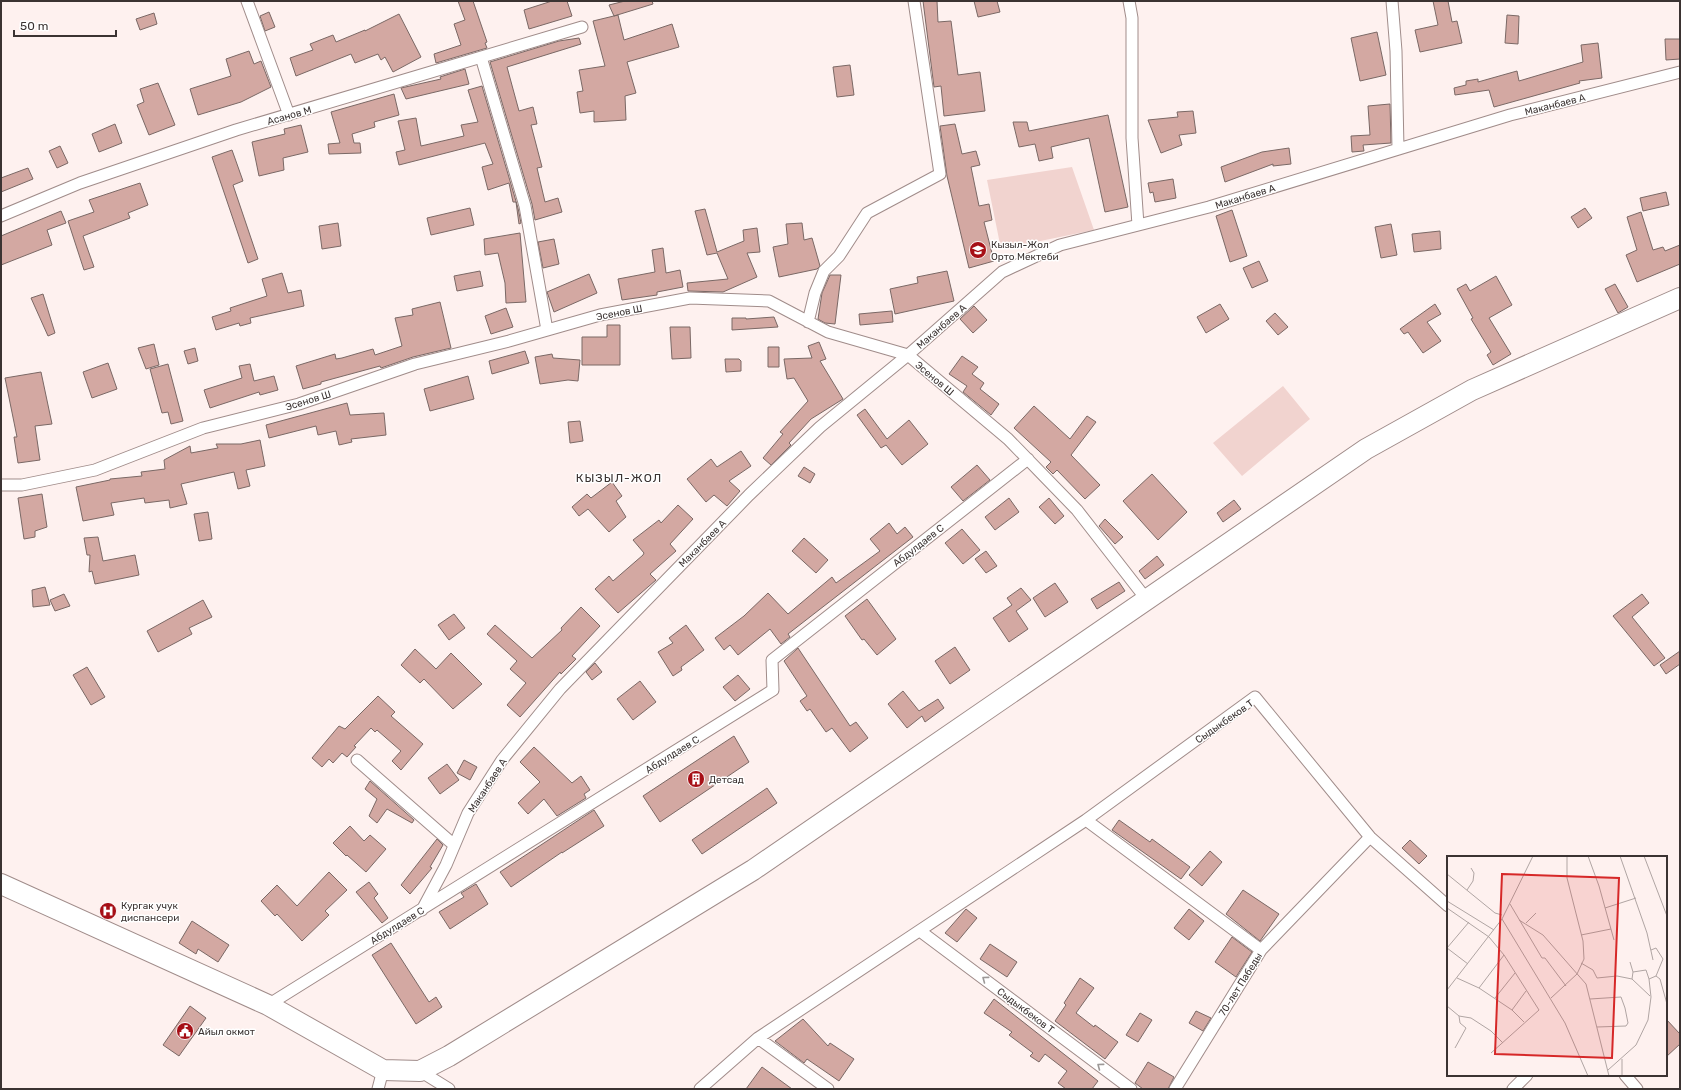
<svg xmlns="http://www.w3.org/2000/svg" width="1681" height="1090" font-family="Rubik,sans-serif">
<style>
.green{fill:#f1d3cf}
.building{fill:#d3a8a2;stroke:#7a6865}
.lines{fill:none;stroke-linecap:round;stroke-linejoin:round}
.street-casing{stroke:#a08c8a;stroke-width:13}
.highway-casing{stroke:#a08c8a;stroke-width:22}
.street{stroke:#fff;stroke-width:11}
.highway{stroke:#fff;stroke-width:20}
.oneway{stroke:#9d9998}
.labels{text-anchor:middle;stroke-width:3;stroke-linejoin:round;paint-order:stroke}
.street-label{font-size:10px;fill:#3b3332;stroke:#fff}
.poi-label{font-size:10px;fill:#3b3332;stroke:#fff;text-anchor:start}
.quarter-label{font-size:12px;letter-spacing:1px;fill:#3b3332;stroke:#fff}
.inset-road{fill:none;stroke:#b0a5a3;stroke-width:1}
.view{fill:#d62828;fill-opacity:0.15;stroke:#d62828;stroke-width:2}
.inset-edge{fill:none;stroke:#3b3332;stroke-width:2}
</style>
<rect width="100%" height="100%" fill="#fef1ef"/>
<!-- green -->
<path class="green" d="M1072 167 1094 230 1001 249 987 180Z
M1283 386 1310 419 1242 476 1213 443Z"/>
<!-- building -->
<path class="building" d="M458 1H473L487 42 485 43 487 48 436 63 434 54 461 45 454 24 465 20Z
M552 1H567L572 16 529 29 524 10Z
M625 1H652L653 4 614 16 609 5Z
M923 1H937L938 22 951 21 958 75 980 72 985 111 944 116 941 86 934 87Z
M974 1H997L1000 12 978 17Z
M1433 1H1448L1452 22 1457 21 1462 43 1420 52 1415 30 1438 25Z
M269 12 275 27 265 31 260 16Z
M154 13 157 24 140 30 136 19Z
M399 14 421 57 393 72 385 57 381 60 378 54 355 63 351 54 296 76 290 58 313 50 310 44 333 35 336 42 365 30V31Z
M618 15 624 40 672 24 679 47 627 62 636 93 625 96 626 120 594 122V111L580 113 577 92 583 91 579 70 605 66 593 21Z
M1507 15 1519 16 1518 44 1505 43Z
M1377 32 1386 75 1360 81 1351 38Z
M579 38 581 44 507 67 519 111 533 107 537 124 531 125 542 167 537 168 545 202 558 198 562 212 535 220 532 204 490 62 559 41Z
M1665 39H1680V59L1666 60Z
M1598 43 1602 78 1579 81 1580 83 1494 107 1489 90 1455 95 1454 88 1466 85V81L1478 79V82L1517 71 1519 81 1583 62 1581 45Z
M249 51 254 64 261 61 271 87 241 102 198 115 190 89 231 76 226 59Z
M850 65 854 95 837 97 833 67Z
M465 69 469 84 406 99 401 88 441 79 440 77Z
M158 83 175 125 149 135 137 105 144 102 140 89Z
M482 86 518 208 521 223 519 224 516 202H513L509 183 488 190 482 167 493 164 485 143 399 165 396 152 405 150 398 121 416 118 421 146 464 136 461 125 478 122 468 90Z
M394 94 399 115 374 122 375 127 352 134 354 143H360L361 153 329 154 328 144 340 143 331 112Z
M1390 104 1391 143 1363 145 1364 151 1352 152 1351 136 1370 135 1368 106Z
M1193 111 1196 133 1179 135 1182 145 1161 153 1148 120 1178 117 1177 112Z
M1108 115 1128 207 1105 212 1089 138 1051 147 1053 158 1039 161 1035 144 1019 147 1013 122H1027L1029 131Z
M115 124 122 143 99 152 92 134Z
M955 124 962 154 976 151 980 165 971 167 979 206 989 204 992 220 984 222 994 261 969 268 947 176 940 126Z
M301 125 308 152 283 158 284 170 259 176 252 142 285 134 284 129Z
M60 146 68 163 57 168 49 151Z
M1289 148 1291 164 1273 166V164L1225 182 1221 167 1262 152Z
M232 150 243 181 233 185 258 259 248 263 212 157Z
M28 168 33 179 1 192V178Z
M1173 179 1176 198 1155 202 1153 192 1150 193 1148 183Z
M140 183 148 205 128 213 130 218 83 236 94 267 84 270 68 221 94 212 89 200Z
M1666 192 1669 205 1643 211 1640 198Z
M470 208 474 225 431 235 427 218Z
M1585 208 1592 218 1578 228 1571 217Z
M705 209 717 252 744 241 743 230 757 228 760 252 747 253 757 277 723 292 688 291 687 283 728 279 717 253 707 255 695 211Z
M1232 210 1247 256 1230 262 1216 216Z
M61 211 66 223 47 230 52 245 1 265V236Z
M1641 212 1653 250 1663 247 1665 251 1680 245V264L1637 282 1626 255 1637 250 1627 217Z
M338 223 341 246 322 249 319 226Z
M802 223 804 240 812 238 820 266 817 269 779 277 773 247 788 244 786 224Z
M1391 224 1397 255 1381 258 1375 227Z
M1440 231 1441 249 1414 252 1412 234Z
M520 233 526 302 506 303 505 283 498 253 485 255 484 239Z
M554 239 559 264 543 268 538 242Z
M663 248 666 273 680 270 683 287 657 292V295L622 300 618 279 655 272 652 250Z
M1259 261 1268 281 1252 288 1243 268Z
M480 271 483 286 457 291 454 276Z
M947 271 954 301 895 314 890 289 918 283 917 277Z
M282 273 288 293 301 290 304 306 250 318 251 323 240 326 239 323 216 330 212 317 231 311 230 308 267 296 262 279Z
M589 274 597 293 554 312 547 292Z
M830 275H841L835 324 825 323 818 319 822 293Z
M1496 276 1512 305 1489 318 1511 354 1493 365 1487 355 1491 352 1471 319 1473 318 1457 289 1466 284 1470 291Z
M1615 284 1628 307 1618 313 1605 289Z
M43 294 55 333 48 336 31 298Z
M440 302 451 348 413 357 381 368 380 366 321 382V384L303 389 296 366 335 354 336 359 342 358 373 349 375 355 402 346 395 318 413 315 412 309Z
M1220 304 1229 319 1206 333 1197 317Z
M1435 304 1441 314 1427 322 1441 341 1423 353 1408 332 1404 334 1400 329Z
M974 306 987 320 973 333 960 319Z
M506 308 513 327 491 334 485 316Z
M892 311 893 322 860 325 859 314Z
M1275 313 1288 327 1278 335 1266 321Z
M774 317 778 327 732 330V318H746V319Z
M607 325H620V365H582V337H607Z
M670 327H690L691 358 672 359Z
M819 342 826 359 820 361 843 399 811 419 789 443 791 445 771 465 763 458 783 434 780 432 808 401 794 378 787 379 784 359 812 358 808 346Z
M154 344 159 365 146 369 138 348Z
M768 347H779V367H768Z
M195 348 198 361 188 364 184 351Z
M525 351 529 363 492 374 489 361Z
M552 354 553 358 580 360 578 381 568 380 540 384 535 357Z
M962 356 978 367 972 374 984 383 980 389 999 404 991 415 963 392 967 386 949 374Z
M725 359H739L741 361V371L726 372Z
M108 363 117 389 92 398 83 372Z
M168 364 183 421 171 424 168 412 162 413 150 369Z
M250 364 254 381 274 376 278 390 260 395 259 392 210 408 204 390 242 378 239 366Z
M41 372 52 424 35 426 40 460 18 463 14 437H17L5 378Z
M468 376 474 399 430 411 424 389Z
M347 403 350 415 384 413 386 435 351 439 352 442 339 445 336 431 318 435 316 426 269 438 266 425Z
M1034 406 1070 439 1087 416 1096 422 1071 455 1100 485 1085 499 1057 470 1053 474 1046 467 1051 462 1014 428Z
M865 409 887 439 909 420 928 444 902 465 886 445 881 448 857 415Z
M580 421 583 441 570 443 568 422Z
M260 440 265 466 246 470 250 486 238 489 234 472 181 484 187 504 170 508 169 500 145 503 144 498 111 503 114 515 83 521 76 487 110 480V479L142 476 141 472 165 469 164 460 190 446 191 453 218 448 216 444H241Z
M741 451 751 466 729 481 740 491 727 506 714 495 706 502 687 479 711 459 717 467Z
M977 465 990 480 963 501 951 487Z
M804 467 815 474 810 483 798 476Z
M1152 474 1187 512 1158 540 1123 501Z
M612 482 622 496 616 501 626 517 609 532 588 509 579 516 572 507 587 494 591 498Z
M42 494 47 527 35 531V537L24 539 18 498Z
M1009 498 1019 512 995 530 985 517Z
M1049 498 1064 516 1055 524 1039 507Z
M1234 500 1241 509 1223 522 1217 513Z
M678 505 693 519 670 544 676 551 650 574 656 580 618 613 595 589 609 576 613 581 643 555 644 553 633 540 659 520 661 523Z
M208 512 212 539 199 541 194 514Z
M1105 519 1123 537 1115 544 1099 526Z
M889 523 897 534 905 527 913 537 788 634 790 637 781 644 770 629 738 655 730 645 724 650 715 638 744 616 768 593 788 614 832 577 836 583 880 551 870 539Z
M962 529 980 550 963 564 945 543Z
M98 537 103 561 135 555 139 575 95 584 92 571 89 572 90 555H87L84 538Z
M804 538 828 560 816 573 792 551Z
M986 551 997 566 986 573 975 559Z
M1157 556 1164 565 1145 579 1139 571Z
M1119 582 1125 591 1097 609 1091 599Z
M1055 583 1068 602 1045 617 1033 598Z
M45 587 50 605 33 607 32 590Z
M1021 588 1031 600 1016 611 1028 629 1009 642 993 618 1012 605 1007 598Z
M64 594 70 606 55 611 50 600Z
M1642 594 1649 603 1632 617 1665 658 1654 666 1613 616Z
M867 599 896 639 877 655 864 639 862 640 845 616Z
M203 600 212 617 189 628 192 634 158 652 147 631Z
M581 607 600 626 572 656 576 659 561 674 560 672 520 717 507 705 526 683 510 669 517 661 487 634 495 625 532 658 562 630 561 628Z
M454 614 465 628 449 640 438 625Z
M686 625 704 650 681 667 682 670 673 676 658 652 673 643 669 638Z
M955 647 970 670 950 684 935 661Z
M798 648 850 726 856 722 868 738 850 752 832 728 826 732 810 709 807 711 800 701 807 696 784 661Z
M415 649 436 669 451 653 482 684 453 709 424 679 420 683 401 665Z
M1680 651V664L1666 674 1660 665Z
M595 663 602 672 592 680 586 672Z
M87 667 105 697 91 705 73 675Z
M738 675 750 689 735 701 723 687Z
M640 681 656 702 633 720 617 699Z
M903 691 919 711 938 699 944 708 925 722 922 716 907 728 888 704Z
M378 696 395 712 391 716 423 744 401 770 392 761 401 751 377 730 375 732 371 728 354 746 356 747 347 757 342 753 333 763 329 759 322 767 312 758 339 726 345 729Z
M734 736 749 762 660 822 643 796Z
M534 747 572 783 581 776 590 790 584 794 586 798 557 816 544 799 528 814 518 803 540 782 520 762Z
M464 760 477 767 470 780 457 773Z
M447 764 459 780 440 794 428 778Z
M370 781 414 820 412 823 387 809 377 823 369 816 377 799 365 789Z
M767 788 777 803 702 854 692 840Z
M594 810 604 826 562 853V852L511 887 500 872Z
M1119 820 1150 842 1152 839 1190 867 1181 879 1112 830Z
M350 826 364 841 370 835 386 849 366 872 347 855 346 856 333 843Z
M437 839 443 845 430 867 432 868 410 894 401 885Z
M1410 840 1427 856 1419 864 1402 848Z
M1210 851 1222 862 1202 886 1189 875Z
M329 872 347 890 325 911 329 915 302 941 277 914 275 916 261 901 277 885 297 906Z
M369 882 378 894 374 898 388 918 382 923 356 892Z
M476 884 488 904 450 929 439 912 464 897 461 893Z
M1243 890 1279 914 1260 941 1226 914Z
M966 909 977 918 957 942 945 933Z
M1189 909 1204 921 1189 940 1174 928Z
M192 921 229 945 218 962 198 949 196 954 179 943Z
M1232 937 1252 952 1236 977 1215 962Z
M391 943 429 1002 436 997 442 1007 416 1024 372 955Z
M990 944 1017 962 1007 977 980 959Z
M1080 978 1094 988 1076 1013 1094 1027 1095 1025 1118 1042 1105 1059 1055 1021 1066 1005 1064 1003Z
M994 999 1098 1081 1092 1089H1066L1058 1083 1067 1071 1045 1054 1039 1062 1030 1056 1033 1053 1009 1035 1012 1032 984 1013Z
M190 1006 206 1018 179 1056 163 1045Z
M1196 1011 1211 1018 1203 1031 1189 1023Z
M1140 1013 1152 1020 1138 1042 1126 1035Z
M803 1019 828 1046 830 1043 854 1059 839 1081 807 1059 804 1063 775 1041Z
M1666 1019 1680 1034V1044L1666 1057Z
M1148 1062 1174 1077 1168 1089H1143L1135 1083Z
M762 1067 792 1089H746Z"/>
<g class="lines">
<!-- street casing -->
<g class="street-casing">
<path id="street" d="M247 1 289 115
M1129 1 1132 18V138L1138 225
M1392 1 1396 51 1398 149
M481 57 525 206 547 330
M1 216 80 183 236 130 582 27
M808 322 815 293 824 271 839 256 867 213 940 174 914 1
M1 485H22L95 470 203 428 299 404 415 364 509 341 600 315 690 298 769 301 828 332 908 355 1008 439 1077 510 1147 600
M357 760 454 845
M1086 820 1261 950
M422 910 446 865 468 813 502 760 560 689 749 495 820 427 908 355 1002 272 1060 245 1209 207 1510 115 1680 72
M920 931 1131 1089
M268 1005 773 690 772 660 1028 459
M758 1038 828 1089
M420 1071 449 1089
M1625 1075 1637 1089
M378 1089 383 1070
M700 1089 758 1038 1086 820 1255 697 1370 837 1448 906
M1175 1089 1261 950 1370 837
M1513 1089 1527 1075"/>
</g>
<!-- highway casing -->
<g class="highway-casing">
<path id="highway" d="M1 884 268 1005 383 1070 420 1071 449 1056 753 870 1366 449 1472 390 1680 298"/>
</g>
<!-- street -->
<use href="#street" class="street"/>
<!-- highway -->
<use href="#highway" class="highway"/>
</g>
<!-- one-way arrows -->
<defs><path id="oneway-chevron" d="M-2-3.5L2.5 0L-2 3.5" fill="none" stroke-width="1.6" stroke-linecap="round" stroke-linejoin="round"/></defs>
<g class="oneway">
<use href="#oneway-chevron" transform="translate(985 979) rotate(-143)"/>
<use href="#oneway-chevron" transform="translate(1100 1066) rotate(-143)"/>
</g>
<!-- icons -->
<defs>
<g id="school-disc" transform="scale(0.9)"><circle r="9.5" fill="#a60f16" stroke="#fff"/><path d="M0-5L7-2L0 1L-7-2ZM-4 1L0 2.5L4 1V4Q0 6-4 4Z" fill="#fff"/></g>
<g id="building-disc" transform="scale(0.9)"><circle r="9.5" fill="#a60f16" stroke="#fff"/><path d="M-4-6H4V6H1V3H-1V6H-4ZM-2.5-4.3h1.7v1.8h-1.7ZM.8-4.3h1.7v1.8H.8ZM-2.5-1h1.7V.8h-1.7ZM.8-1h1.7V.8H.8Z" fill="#fff"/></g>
<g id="hospital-disc" transform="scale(0.9)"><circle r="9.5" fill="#a60f16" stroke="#fff"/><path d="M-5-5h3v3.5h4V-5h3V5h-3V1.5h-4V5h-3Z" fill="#fff"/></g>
<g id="civic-disc" transform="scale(0.9)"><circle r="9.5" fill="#a60f16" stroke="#fff"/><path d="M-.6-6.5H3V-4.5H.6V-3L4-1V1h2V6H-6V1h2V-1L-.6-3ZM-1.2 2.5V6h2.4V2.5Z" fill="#fff"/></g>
</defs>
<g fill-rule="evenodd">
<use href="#school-disc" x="978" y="250"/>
<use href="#building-disc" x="696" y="779"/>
<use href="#hospital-disc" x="108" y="911"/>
<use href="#civic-disc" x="185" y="1031"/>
</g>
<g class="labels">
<!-- street labels -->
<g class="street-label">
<text transform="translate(1555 104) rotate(-14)" y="4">Маканбаев А</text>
<text transform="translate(289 115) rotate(-16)" y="4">Асанов М</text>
<text transform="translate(1245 196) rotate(-17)" y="4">Маканбаев А</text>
<text transform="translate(619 312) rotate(-11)" y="4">Эсенов Ш</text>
<text transform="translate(941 326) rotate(-41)" y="4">Маканбаев А</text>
<text transform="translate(935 378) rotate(40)" y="4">Эсенов Ш</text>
<text transform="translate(308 400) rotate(-17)" y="4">Эсенов Ш</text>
<text transform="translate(702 543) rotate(-45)" y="4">Маканбаев А</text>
<text transform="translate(918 545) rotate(-38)" y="4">Абдулдаев С</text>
<text transform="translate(1224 721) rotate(-35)" y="4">Сыдыкбеков Т</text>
<text transform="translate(672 754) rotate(-32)" y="4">Абдулдаев С</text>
<text transform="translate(487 785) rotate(-57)" y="4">Маканбаев А</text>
<text transform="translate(397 925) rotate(-32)" y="4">Абдулдаев С</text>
<text transform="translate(1240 984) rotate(-58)" y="4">70-лет Пабеды</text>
<text transform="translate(1026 1010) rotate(37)" y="4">Сыдыкбеков Т</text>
</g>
<!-- poi labels -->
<g class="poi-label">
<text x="991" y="248">Кызыл-Жол<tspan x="991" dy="12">Орто Мектеби</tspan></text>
<text x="709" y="783">Детсад</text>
<text x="121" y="909">Кургак учук<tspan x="121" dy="12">диспансери</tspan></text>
<text x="198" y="1035">Айыл окмот</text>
</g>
<!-- quarter labels -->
<g class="quarter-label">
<text x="619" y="482">КЫЗЫЛ-ЖОЛ</text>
</g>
</g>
<!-- overview -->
<g transform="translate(1447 856)">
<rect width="220" height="220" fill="#fef1ef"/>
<path class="inset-road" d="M86 0 55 63 118 167 141 220M141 0 152 30 167 84M173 0 200 77 206 104M197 0 220 60M0 18 48 57 55 59M20 34 26 25 27 17 24 12M0 45 47 74M63 48 95 102H98L119 130M0 52 42 81 57 99 92 154 44 197M158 52 189 42M72 64 96 79 139 128 162 220M79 67 89 57M134 79 164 73M0 92 22 66M0 92 21 108M204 94 209 92 216 103M183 106 186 116 185 123M134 107 146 114 150 122 170 120 185 123 203 140M209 120 213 123 220 148M10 122 32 132 57 99M202 123 209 120 216 103M32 132 65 154 77 166M0 134 55 63M48 142 68 117M104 142 130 118 137 103 136 85 120 22V0M143 143 174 141 178 152 181 167 179 170 150 171M0 150 12 160 24 162 44 175 56 187M65 154 79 135M8 192 19 172 13 167 12 160M161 214 189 189 201 164 204 141 202 123 199 114 186 116M175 220V203"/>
<path class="view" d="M55 18 172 22 165 202 48 198Z"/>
<rect width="220" height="220" class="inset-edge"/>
</g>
<!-- border -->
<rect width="1681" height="1090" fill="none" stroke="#3b3332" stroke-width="4"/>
<!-- scale -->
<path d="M14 30v6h102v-6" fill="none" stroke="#3b3332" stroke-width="2"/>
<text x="20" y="30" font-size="12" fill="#3b3332" stroke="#ffffff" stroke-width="3" paint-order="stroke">50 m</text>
</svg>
